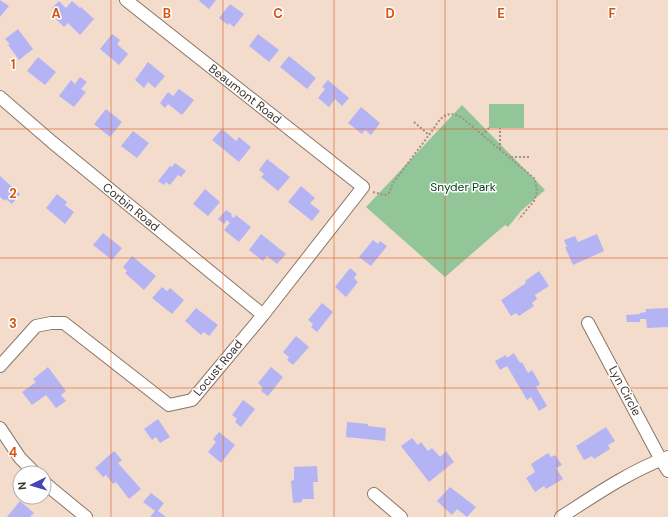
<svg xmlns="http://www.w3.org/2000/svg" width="668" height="517" font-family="'DM Sans',sans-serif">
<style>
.green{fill:#92c698}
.building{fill:#b4b4f5}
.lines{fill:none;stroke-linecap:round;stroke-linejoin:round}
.minor-casing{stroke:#8a7668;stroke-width:14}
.path{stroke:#a19085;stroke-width:2;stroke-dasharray:2 2;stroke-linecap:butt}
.minor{stroke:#fff;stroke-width:12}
.grid{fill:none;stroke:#d75510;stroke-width:1;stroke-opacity:0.55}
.labels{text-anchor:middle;stroke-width:3;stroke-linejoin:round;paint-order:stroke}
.street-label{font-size:12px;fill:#3e352f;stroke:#fff}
.park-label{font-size:12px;fill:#0a4018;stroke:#fff}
.grid-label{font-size:13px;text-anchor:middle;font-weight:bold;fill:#d75510;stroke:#fff;stroke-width:3;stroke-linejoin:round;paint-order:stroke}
</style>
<rect width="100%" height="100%" fill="#f3dccc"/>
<!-- green -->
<path class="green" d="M489 104H524V128H489Z
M462 105 545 190 521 211 508 227 505 225 445 277 366 207Z"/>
<!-- building -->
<path class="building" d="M0 0 9 6 0 17Z
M200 0H216L209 9 199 1Z
M59 1 66 8 72 1 80 8 81 7 94 19 80 35 68 23 64 27 56 19 60 15 52 8Z
M230 4 244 14 234 27 229 23 228 25 219 18Z
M18 29 33 49 19 60 8 45 10 44 5 39Z
M112 34 120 40 117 44 128 54 119 65 100 49Z
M258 34 279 50 269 62 249 46Z
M289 56 316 78 307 89 280 67Z
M38 57 56 72 45 85 27 71Z
M148 62 165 76 155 88 148 82 144 88 135 80Z
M80 77 87 82 81 89 86 92 74 107 59 96 71 80 75 84Z
M328 80 349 98 342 106 335 99 329 107 318 98 325 89 322 87Z
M179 89 194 100 182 115 168 104 165 108 160 103 168 92 173 96Z
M361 107 380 123 371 135 365 130 362 134 348 123Z
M106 109 122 122 110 137 94 124Z
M222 129 236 141 239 137 251 147 239 162 212 140Z
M133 131 149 143 137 158 121 146Z
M267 159 290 177 278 191 261 177 264 174 259 170Z
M175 163 186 171 181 177 178 175 170 185 166 182 164 185 158 181 170 166 172 167Z
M0 176 20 194 12 204 6 199 5 201 0 197Z
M301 186 315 198 310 203 320 211 312 221 288 202Z
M205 189 220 202 208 216 193 204Z
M57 194 67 202 65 205 74 212 65 224 46 208Z
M226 210 232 214 231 216 234 218 236 215 251 227 239 242 224 230 230 223 227 220 224 224 218 219Z
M103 233 122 248 112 260 93 245Z
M261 234 286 254 277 264 267 256 263 261 249 250Z
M597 234 604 251 573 265 565 247H567L564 240 575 236 578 242Z
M373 240 378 244 380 241 387 246 371 266 359 257Z
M132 256 156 276 144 290 125 273 127 271 123 267Z
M350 268 357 274 354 278 358 282 346 297 335 287Z
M539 271 549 286 535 295 537 299 532 303 534 306 519 316 516 313 511 316 501 300 526 283 525 281Z
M162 287 167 291 170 288 184 300 172 314 152 298Z
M322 303 333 312 317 332 311 327 313 324 308 320Z
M196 308 218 325 209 336 204 332 201 335 185 321Z
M668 308V327L647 328 646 319H640V322H627L626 315 640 314V313L646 312V309Z
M296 336 309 347 293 365 287 360 289 357 283 352Z
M514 353 520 363 522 362 528 373 532 370 540 384 536 387 547 406 539 411 531 397 527 400 507 366 500 370 495 361 506 355 507 358Z
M48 367 66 391 61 395 66 401 56 408 46 395 32 405 22 392 36 382 33 379Z
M271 367 283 377 268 396 261 391 263 388 258 383Z
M243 400 255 409 241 427 235 422 237 419 232 415Z
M158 419 170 437 160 443 156 437 152 440 144 429Z
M347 422 368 424V426L386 428 385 441 346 437Z
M606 427 615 441 608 445 610 449 594 459 592 456 584 460 576 446Z
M219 432 235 445 221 463 208 452 216 442 213 439Z
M412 438 418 445 421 442 428 451 432 448 440 457 446 451 454 462 429 482 401 446Z
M114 451 122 460 118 463 141 489 129 499 116 482 113 484 106 475 103 477 95 468Z
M548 453 551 457 555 455 562 465 556 468 563 479 546 489 544 486 535 492 526 478 535 472 531 464Z
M317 466 318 482H313L314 499H302V502L293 503 291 481 294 480V467Z
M450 487 476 507 467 517 457 509 452 515 437 501Z
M151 493 164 503 158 511 166 517H150L155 511 143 502Z
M20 501 34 513 30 517H7Z"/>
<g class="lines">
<!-- minor casing -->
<g class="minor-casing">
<path id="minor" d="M0 97 52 142 263 315
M588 323 661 460 668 471
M0 366 36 326 51 323H64L169 405 192 400 263 315 363 187 126 0
M0 428 20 458 35 473
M44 482 53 490 86 517
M374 494 401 517
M561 517C595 495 630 471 668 457"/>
</g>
<!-- path -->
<path class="path" d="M414 122 429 135C439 122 443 108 461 117L535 179 537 192 534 201 519 219
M482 135 489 128
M500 149V128
M511 157H531
M373 192 385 195 390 192 393 183 429 135"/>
<!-- minor -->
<use href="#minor" class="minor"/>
</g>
<!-- grid -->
<path class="grid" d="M111 0V517M223 0V517M334 0V517M445 0V517M557 0V517M0 129H668M0 258H668M0 388H668"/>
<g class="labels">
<!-- street labels -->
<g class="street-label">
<text transform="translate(245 94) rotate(38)" y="4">Beaumont Road</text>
<text transform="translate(131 207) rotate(39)" y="4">Corbin Road</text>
<text transform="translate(218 368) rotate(-50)" y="4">Locust Road</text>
<text transform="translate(625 391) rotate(62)" y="4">Lyn Circle</text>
</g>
<!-- park labels -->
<g class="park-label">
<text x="463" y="191">Snyder Park</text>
</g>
</g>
<g class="grid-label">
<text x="56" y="18">A</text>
<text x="167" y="18">B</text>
<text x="278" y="18">C</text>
<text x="390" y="18">D</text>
<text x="501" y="18">E</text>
<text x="612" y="18">F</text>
<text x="13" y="69">1</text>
<text x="13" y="198">2</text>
<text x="13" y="328">3</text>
<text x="13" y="457">4</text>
</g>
<!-- north arrow -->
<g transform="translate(32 485) rotate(265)"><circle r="19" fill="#ffffff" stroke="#b2aeac"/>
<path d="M0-3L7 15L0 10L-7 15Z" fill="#4743b9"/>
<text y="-6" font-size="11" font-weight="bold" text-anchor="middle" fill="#3e352f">N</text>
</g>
</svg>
